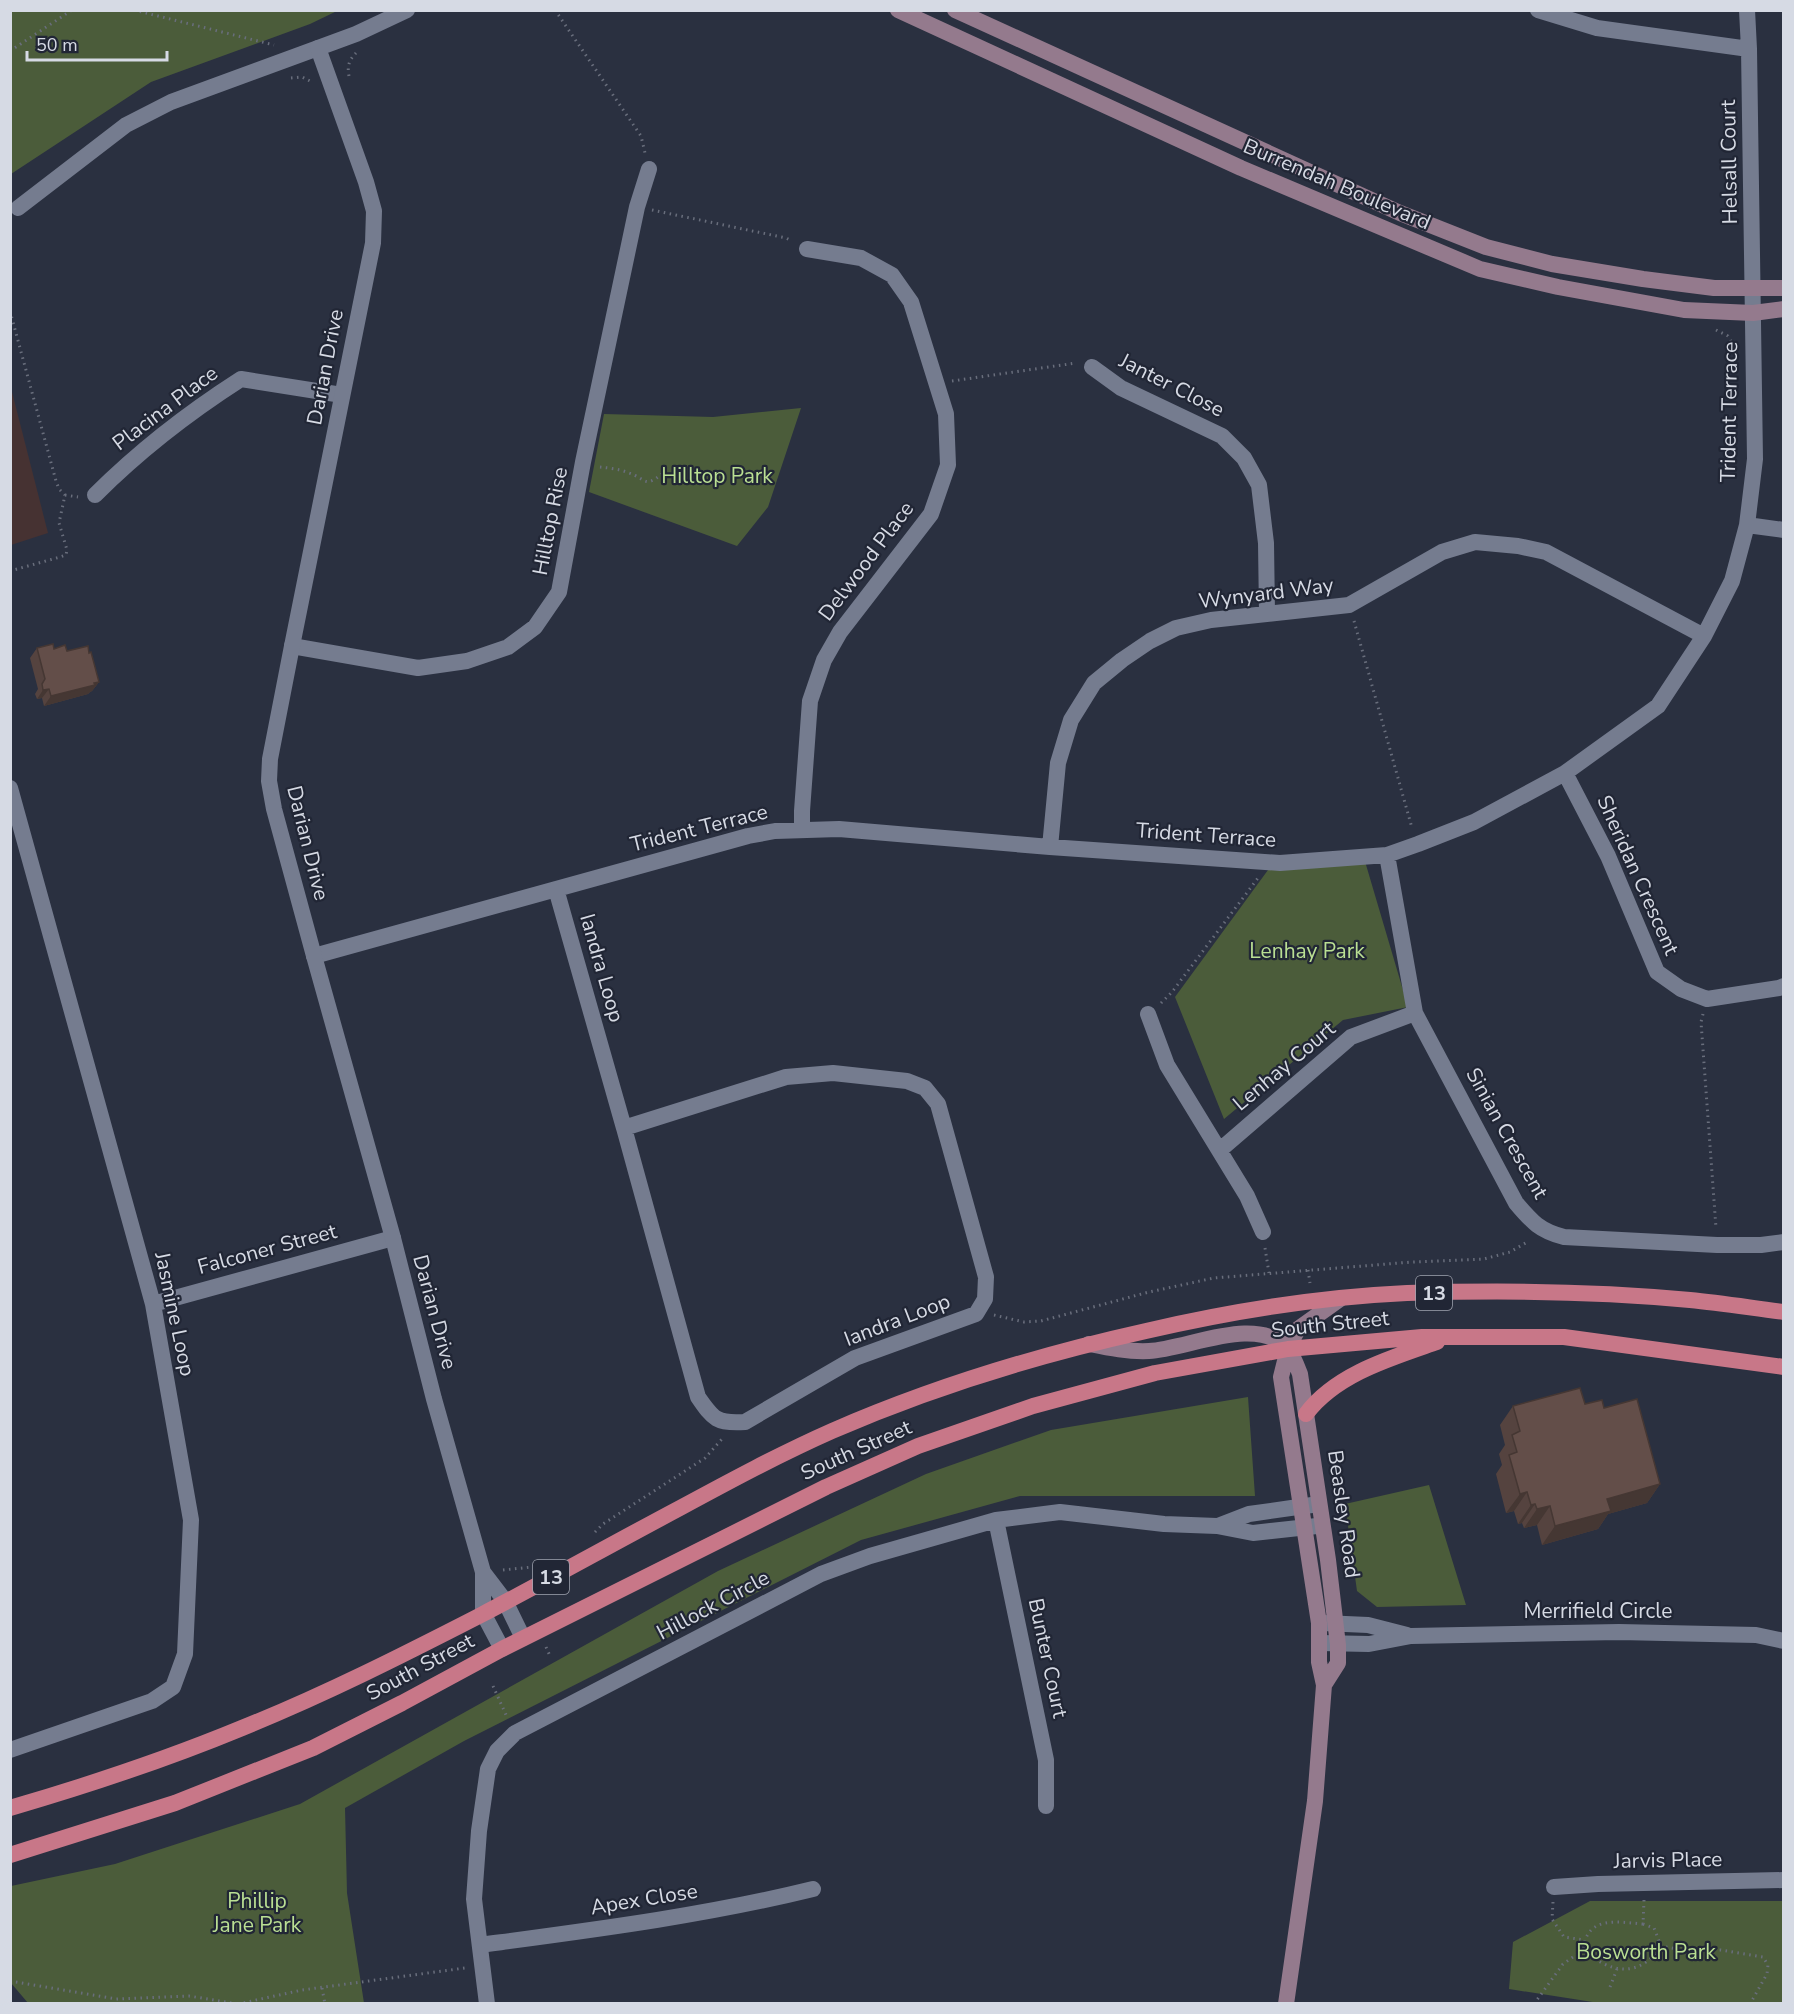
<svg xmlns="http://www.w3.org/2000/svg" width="1794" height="2014" font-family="'Nunito Sans',sans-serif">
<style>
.education{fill:#463232}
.green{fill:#4b5c3a}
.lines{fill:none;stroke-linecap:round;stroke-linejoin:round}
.path{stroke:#696e7c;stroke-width:3;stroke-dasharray:1.5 4.5;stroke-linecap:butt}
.minor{stroke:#757c8f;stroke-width:16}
.tertiary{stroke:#757c8f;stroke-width:16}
.secondary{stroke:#947a8d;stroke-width:16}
.trunk{stroke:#c87788;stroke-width:16}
.wall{fill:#55433f}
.shaded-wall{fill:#453733}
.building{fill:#634e49;stroke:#453733;stroke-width:1.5}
.labels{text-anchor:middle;stroke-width:4.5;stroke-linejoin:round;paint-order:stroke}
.shield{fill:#212635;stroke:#a0a4b0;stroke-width:1.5}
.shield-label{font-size:20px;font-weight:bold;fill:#d6dae4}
.street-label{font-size:21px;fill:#d6dae4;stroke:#212635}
.park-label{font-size:21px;fill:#badf93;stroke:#212635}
</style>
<rect width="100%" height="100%" fill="#2a3040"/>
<!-- education -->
<path class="education" d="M11 388 48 533 11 545H10Z"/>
<!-- green -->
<path class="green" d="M11 10H337V11L310 24 151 82 11 174Z
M801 408 768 507 737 546 589 492 604 414 713 417Z
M1364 858 1408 1007 1343 1020 1224 1119 1175 997 1268 870Z
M1248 1397 1255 1496H1020L861 1540 464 1741 345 1808 347 1893 364 2003H28L11 1983V1886L115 1864 300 1804 718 1571 926 1474 1051 1430Z
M1429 1485 1466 1605 1377 1607 1357 1591 1345 1504Z
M1590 1901H1783V2003H1599L1509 1989 1513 1942Z"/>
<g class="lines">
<!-- path -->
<path class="path" d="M134 10 274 45
M555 10 641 136 645 153
M10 51 72 10
M349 76C347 66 349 60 356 53
M291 78 302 77 310 81
M652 210 786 238 792 241
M10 311 56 481 59 489 65 495 59 523 67 550 66 555 60 557 10 571
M1716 330 1728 336 1735 348
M952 381 1076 363
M600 467C609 468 620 469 629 473 647 479 644 489 663 473
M65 495 78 497
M1354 621 1412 828
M1161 1003 1172 992 1258 878
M1703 1014 1701 1022 1716 1228
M1265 1248 1269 1273
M1308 1270 1310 1283
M994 1315 1024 1322 1041 1321 1149 1292 1214 1278 1412 1262 1484 1259 1510 1252 1529 1241
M595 1532 603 1524 705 1458 722 1439
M503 1570 532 1567
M546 1647 550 1656
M493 1686 507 1717
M1644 1900 1643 1924 1654 1928 1661 1946 1683 1950H1721L1763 1957 1768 1965 1767 1974 1750 2004
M1553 1902 1552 1919 1564 1937 1584 1940
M1643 1924C1617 1922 1587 1915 1583 1950 1610 1973 1639 1979 1661 1946
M10 1981 116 1999 189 1996 238 2004
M1610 1987 1617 1969
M322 1988 325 2004
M238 2004 302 1990 465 1968
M1534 2004 1563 1964 1583 1950"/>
<!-- minor -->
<path class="minor" d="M1538 10 1597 28 1749 49
M18 208 126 125 171 102 318 48
M1092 367 1121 388 1222 436 1244 458 1259 485 1266 543 1267 613
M95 495C139 451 188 413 241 379L342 395
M1747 525 1784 530
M292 646 418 668 467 661 508 647 535 627 559 592 583 462 637 207 649 169
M1565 773 1608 856 1657 972 1681 989 1707 999 1779 988 1784 986
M10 788 153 1304 191 1520 185 1654 173 1687 152 1701 10 1750
M802 829V811L810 701 824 660 840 632 931 514 948 465 946 414 911 302 892 275 861 258 807 249
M1050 847 1058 763 1071 720 1094 683 1122 660 1150 641 1176 628 1211 620 1349 605 1442 552 1475 542 1518 546 1546 552 1704 636
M1387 855 1415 1013 1516 1203C1532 1222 1540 1231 1564 1237L1717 1245H1761L1784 1242
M556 889 624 1128 786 1077 833 1073 907 1081 925 1088 938 1104 986 1277 985 1299 976 1314 855 1358 745 1422C717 1424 713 1419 698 1397L624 1128
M314 956 748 836 775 831 839 829 1050 847 1280 863 1387 855 1418 844 1474 822 1565 773 1658 706 1704 636 1732 581 1747 525 1755 459 1749 49 1747 10
M1148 1014 1167 1065 1247 1196 1263 1232
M1220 1150 1351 1037 1415 1013
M153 1304 393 1238
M996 1520 1046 1760V1806
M1218 1526 1249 1514 1319 1504
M1323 1623 1368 1625 1407 1635
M1320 1643 1369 1644 1411 1636 1619 1632 1756 1635 1784 1641
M1554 1887 1598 1884 1784 1880
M480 1945C592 1930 703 1916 813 1889
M487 2004 474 1899 479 1831 488 1769 497 1751 515 1733 821 1574 870 1556 996 1520 1060 1512 1164 1524 1217 1526 1253 1533 1317 1526"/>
<!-- tertiary -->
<path class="tertiary" d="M407 10 356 34 318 48 366 182 374 211 373 243 292 646 270 759 269 781 274 809 314 956 393 1238 434 1399 483 1572V1613L502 1649
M483 1572 505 1601 523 1638"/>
<!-- secondary -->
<path class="secondary" d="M898 10 1241 168 1480 269 1558 287 1684 310 1753 313 1784 309
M955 10 1400 213 1486 247 1552 264 1643 279 1714 288H1784
M1089 1344C1109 1348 1129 1352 1149 1351 1188 1349 1257 1314 1288 1349 1293 1355 1297 1366 1300 1374L1328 1560 1338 1645V1663L1324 1685
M1286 2004 1315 1801 1324 1685 1319 1662V1623L1281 1377 1288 1349 1298 1329 1340 1299"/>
<!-- trunk -->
<path class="trunk" d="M1306 1414C1336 1374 1391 1358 1437 1342
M10 1808C89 1785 167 1759 242 1728 324 1695 403 1655 481 1615 548 1580 614 1543 680 1508 730 1481 780 1454 832 1431 933 1387 1038 1355 1146 1331 1232 1311 1319 1297 1407 1293 1501 1290 1596 1291 1690 1300 1721 1303 1752 1308 1784 1312
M10 1855 175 1803 313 1748 402 1703 502 1649 826 1487 918 1446 1033 1406 1155 1373 1288 1349 1422 1337H1564L1784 1367"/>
</g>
<!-- wall -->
<path class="wall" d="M37 648 54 649 67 651 89 653 99 682 92 691 90 692 88 694 44 706 42 698 37 699 35 694 38 689 30 658Z
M1585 1404 1604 1408 1660 1484 1647 1503 1608 1514 1598 1529 1542 1545 1537 1525 1524 1528 1522 1523 1518 1524 1514 1511 1506 1513 1496 1474 1502 1465 1499 1454 1505 1445 1500 1425 1513 1406Z"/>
<!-- shaded-wall -->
<path class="shaded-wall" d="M99 682 92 691 90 692 88 694 44 706 51 696Z
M49 689 42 698 37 699 43 690Z
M1660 1484 1647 1503 1608 1514 1598 1529 1542 1545 1555 1526 1607 1499Z
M1527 1492 1514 1511 1506 1513 1520 1494Z
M1535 1504 1522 1523 1518 1524 1531 1505Z
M1550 1506 1537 1525 1524 1528 1537 1509Z"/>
<!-- building -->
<path class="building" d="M53 644 54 649 65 645 67 651 88 646 89 653 91 652 99 682 94 683 95 685 51 696 49 689 43 690 42 684 45 679 37 648Z
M1580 1388 1585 1404 1602 1400 1604 1408 1637 1399 1660 1484 1607 1499 1611 1511 1555 1526 1550 1506 1537 1509 1535 1504 1531 1505 1527 1492 1520 1494 1509 1455 1517 1452 1512 1435 1520 1431 1513 1406Z"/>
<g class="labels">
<!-- shield labels -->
<g class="shield">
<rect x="1416" y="1276" width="36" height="34" rx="4.5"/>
<rect x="533" y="1560" width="36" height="34" rx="4.5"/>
</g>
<g class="shield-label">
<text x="1434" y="1300">13</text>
<text x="551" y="1584">13</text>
</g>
<!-- street labels -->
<g class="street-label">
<text transform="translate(1729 162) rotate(-91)" y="7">Helsall Court</text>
<text transform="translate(1337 184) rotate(23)" y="7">Burrendah Boulevard</text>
<text transform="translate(325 367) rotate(-79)" y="7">Darian Drive</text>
<text transform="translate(1172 385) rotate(27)" y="7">Janter Close</text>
<text transform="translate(165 408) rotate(-37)" y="7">Placina Place</text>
<text transform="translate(1729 412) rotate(-89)" y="7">Trident Terrace</text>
<text transform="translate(550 521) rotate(-79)" y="7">Hilltop Rise</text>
<text transform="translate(866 561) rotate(-53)" y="7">Delwood Place</text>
<text transform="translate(1266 593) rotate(-7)" y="7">Wynyard Way</text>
<text transform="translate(699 828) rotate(-14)" y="7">Trident Terrace</text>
<text transform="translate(1206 835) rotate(4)" y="7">Trident Terrace</text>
<text transform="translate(308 843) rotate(76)" y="7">Darian Drive</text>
<text transform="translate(1638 875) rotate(66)" y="7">Sheridan Crescent</text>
<text transform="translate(602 968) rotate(74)" y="7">Iandra Loop</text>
<text transform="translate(1284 1066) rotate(-40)" y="7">Lenhay Court</text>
<text transform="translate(1507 1133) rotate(61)" y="7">Sinian Crescent</text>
<text transform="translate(267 1249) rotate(-15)" y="7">Falconer Street</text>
<text transform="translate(435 1312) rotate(75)" y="7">Darian Drive</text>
<text transform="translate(175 1314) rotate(78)" y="7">Jasmine Loop</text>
<text transform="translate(897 1320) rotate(-21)" y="7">Iandra Loop</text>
<text transform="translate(1330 1324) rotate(-6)" y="7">South Street</text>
<text transform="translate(856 1450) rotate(-24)" y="7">South Street</text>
<text transform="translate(1344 1514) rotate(82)" y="7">Beasley Road</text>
<text transform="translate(713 1605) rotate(-28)" y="7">Hillock Circle</text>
<text x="1598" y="1618">Merrifield Circle</text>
<text transform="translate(1048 1658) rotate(78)" y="7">Bunter Court</text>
<text transform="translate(420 1667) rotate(-28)" y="7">South Street</text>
<text transform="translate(1668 1860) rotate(-1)" y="7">Jarvis Place</text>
<text transform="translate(644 1899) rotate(-9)" y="7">Apex Close</text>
</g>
<!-- park labels -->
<g class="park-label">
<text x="717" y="483">Hilltop Park</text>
<text x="1307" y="958">Lenhay Park</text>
<text x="257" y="1908">Phillip<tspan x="257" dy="24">Jane Park</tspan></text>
<text x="1646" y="1959">Bosworth Park</text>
</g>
</g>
<!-- border -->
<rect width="1794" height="2014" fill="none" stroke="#d6dae4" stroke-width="24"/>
<!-- scale -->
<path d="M27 51v9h140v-9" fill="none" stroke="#d6dae4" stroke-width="3"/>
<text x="36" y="51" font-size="18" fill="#d6dae4" stroke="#212635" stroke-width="4.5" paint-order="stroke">50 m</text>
</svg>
